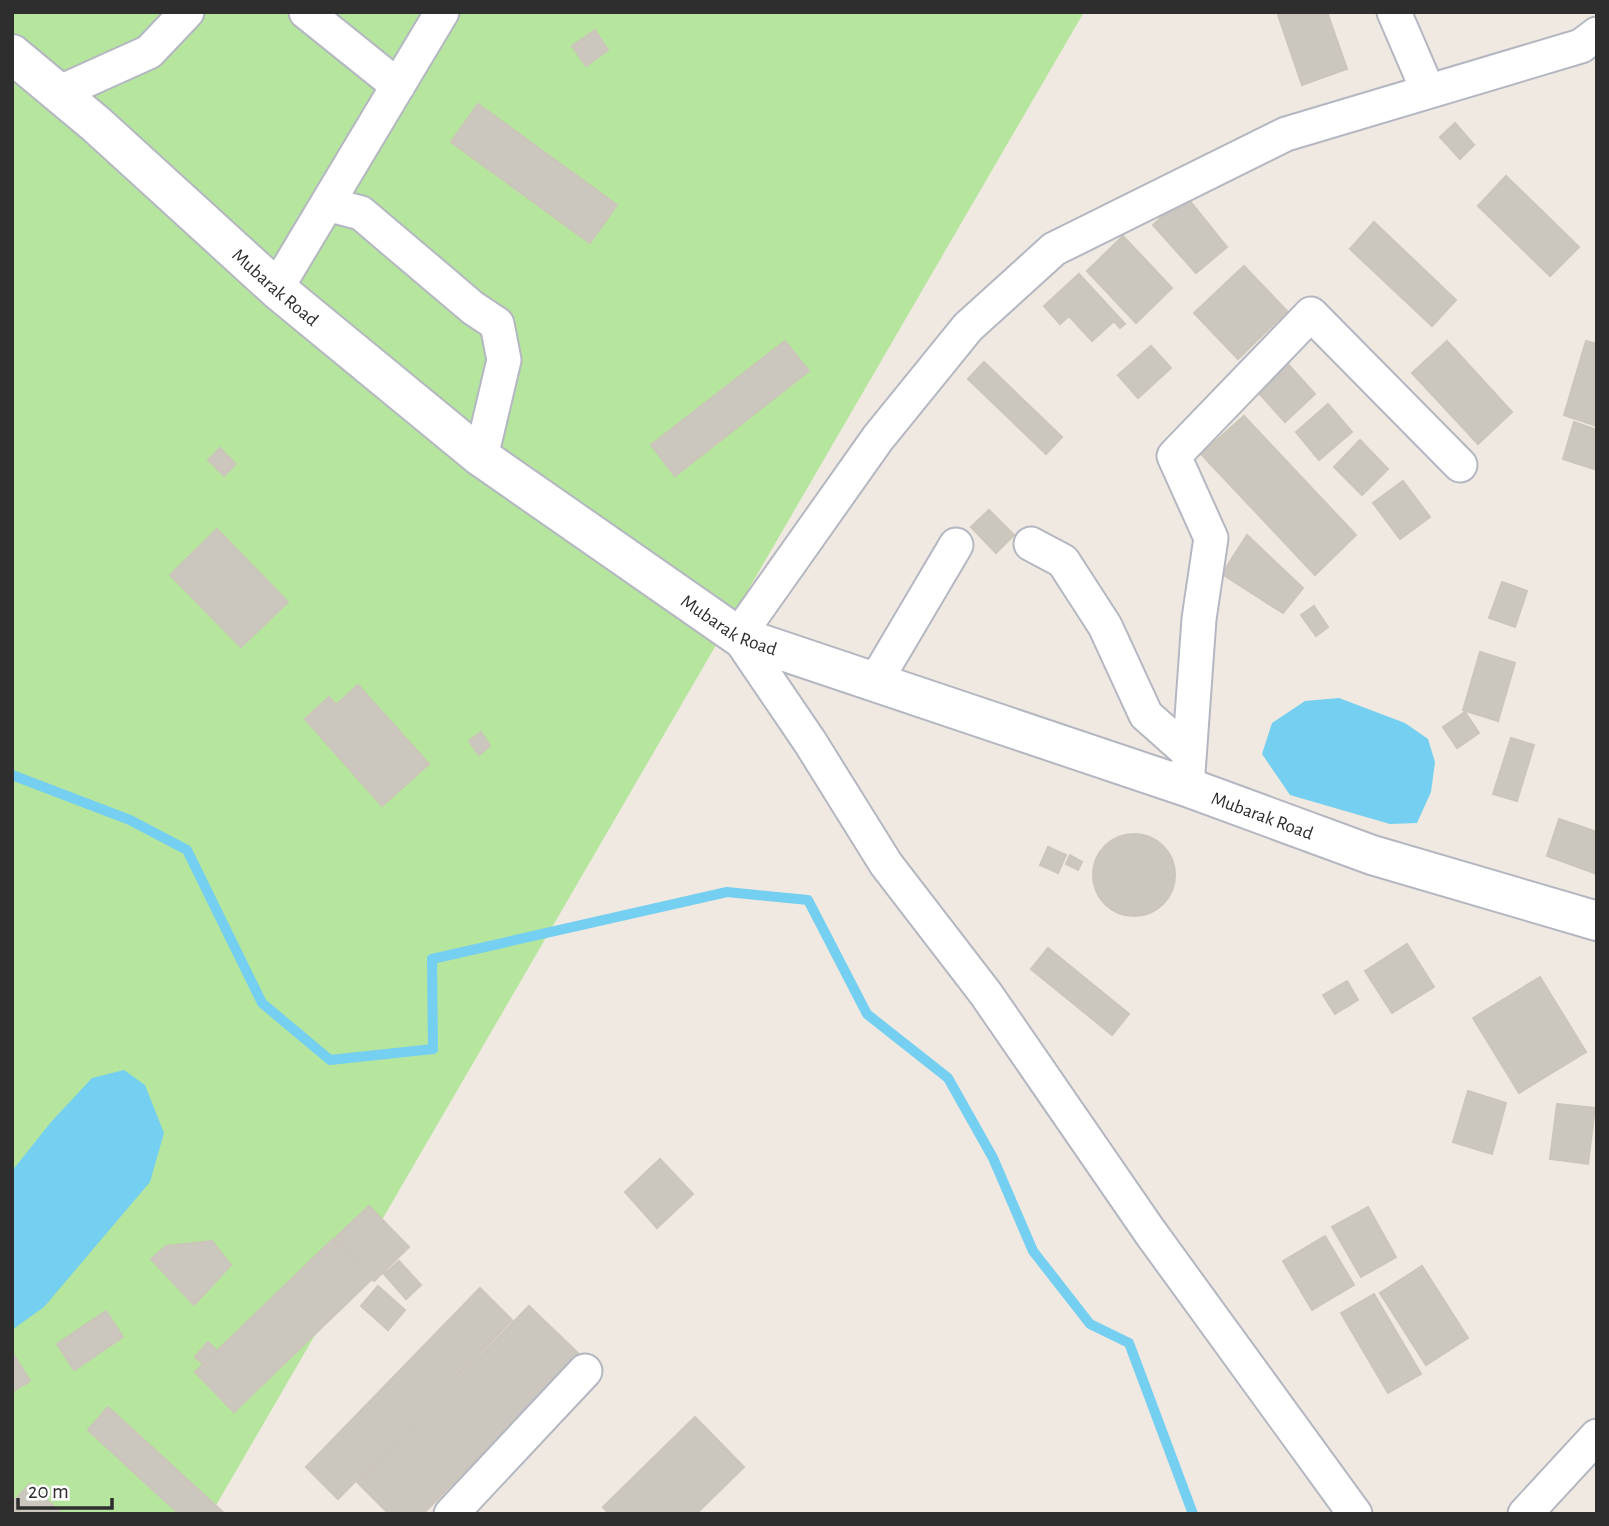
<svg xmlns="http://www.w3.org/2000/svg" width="1609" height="1526" font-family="'Alegreya Sans',sans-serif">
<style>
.green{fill:#b6e59e}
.water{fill:#75cff0}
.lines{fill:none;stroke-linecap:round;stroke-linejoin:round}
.stream{stroke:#75cff0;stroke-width:10}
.building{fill:#cbc7bf;stroke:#cbc5ba;stroke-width:2}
.minor-casing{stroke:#b4b7c1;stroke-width:37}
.tertiary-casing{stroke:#b4b7c1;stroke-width:42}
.minor{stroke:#fff;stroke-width:33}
.tertiary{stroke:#fff;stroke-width:38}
.labels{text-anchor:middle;stroke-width:5;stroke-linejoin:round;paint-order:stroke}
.street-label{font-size:19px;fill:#2e2e2e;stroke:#fff}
</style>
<rect width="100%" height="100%" fill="#efe9e1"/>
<!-- green -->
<path class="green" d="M12 12H1084L211 1514H12Z"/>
<!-- water -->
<path class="water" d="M1339 698 1405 723 1428 739 1435 762 1431 792 1417 823 1390 824 1290 795 1262 754 1272 723 1305 701Z
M124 1070 145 1085 164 1133 150 1182 44 1307 12 1330V1171L51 1122 92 1078Z"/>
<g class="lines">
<!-- stream -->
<path class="stream" d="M12 775 130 820 187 850 262 1003 330 1060 433 1049 432 959 727 892 808 900 867 1014 948 1078 993 1158 1033 1251 1090 1324 1129 1343 1193 1514"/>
</g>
<!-- building -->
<path class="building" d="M1277 12H1327L1347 69 1302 85Z
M595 30 608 50 586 66 572 46Z
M478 104 617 205 590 243 451 142Z
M1455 123 1474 145 1460 159 1440 137Z
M1506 176 1579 247 1550 276 1478 206Z
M1185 195 1227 247 1196 273 1153 225Z
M1374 222 1456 300 1432 326 1350 249Z
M1123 236 1172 288 1136 323 1087 271Z
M1244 266 1287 311 1238 359 1194 313Z
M1079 274 1125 324 1120 328 1114 321 1092 341 1069 316 1060 324 1044 306Z
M785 341 809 371 675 476 651 445Z
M1447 341 1512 412 1478 444 1412 373Z
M1586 341 1597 344V426L1564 415Z
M1151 346 1171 368 1138 398 1118 375Z
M984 362 1062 437 1046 454 968 379Z
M1287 363 1315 394 1285 422 1257 391Z
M1328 404 1352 432 1319 460 1296 432Z
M1244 416 1356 535 1315 575 1201 454Z
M1574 422 1597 430V470L1563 459Z
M1360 440 1388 469 1362 495 1334 467Z
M220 448 236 464 224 476 208 460Z
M1403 481 1430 517 1400 539 1373 503Z
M989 510 1014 535 996 553 971 527Z
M217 529 288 602 241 647 170 575Z
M1247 535 1303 588 1283 613 1222 574Z
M1502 582 1527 591 1515 627 1489 618Z
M1314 606 1328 627 1316 636 1301 615Z
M1480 652 1515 663 1498 721 1463 710Z
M358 685 429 764 382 806 305 719 329 697 336 705Z
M1465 712 1479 733 1457 748 1443 727Z
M481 732 490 746 479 755 469 741Z
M1511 738 1534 745 1517 801 1493 794Z
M1559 819 1597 832V874L1547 856Z
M1093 875a41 41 0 1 1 82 0a41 41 0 1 1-82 0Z
M1048 847 1066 855 1058 873 1040 865Z
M1070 855 1082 862 1078 870 1066 864Z
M1407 944 1434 987 1392 1013 1365 971Z
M1048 948 1129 1014 1112 1035 1031 969Z
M1540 977 1586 1052 1519 1093 1473 1018Z
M1347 981 1358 1000 1335 1014 1323 995Z
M1468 1091 1506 1103 1492 1154 1453 1142Z
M1557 1104 1595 1108 1588 1164 1550 1159Z
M660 1159 693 1194 657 1228 625 1192Z
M369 1206 409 1247 374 1281 334 1239Z
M1368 1207 1396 1257 1361 1277 1332 1227Z
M1325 1236 1354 1285 1312 1310 1283 1261Z
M332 1240 371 1280 234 1412 195 1372Z
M212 1241 231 1265 194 1305 151 1259 166 1246Z
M399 1261 421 1285 406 1299 384 1274Z
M1422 1266 1468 1338 1426 1365 1380 1293Z
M378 1286 405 1310 388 1330 361 1306Z
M480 1288 512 1320 338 1499 306 1467Z
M1374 1294 1421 1374 1388 1393 1341 1313Z
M529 1306 579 1354 423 1514H389L357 1482Z
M106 1311 123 1337 74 1370 57 1344Z
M208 1342 217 1351 204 1365 195 1357Z
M12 1352 30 1381 12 1392Z
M108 1407 225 1514H179L88 1430Z
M695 1417 744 1467 696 1514H609L603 1507Z
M30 1484 62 1514H12V1503Z"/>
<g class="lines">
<!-- minor casing -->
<g class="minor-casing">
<path id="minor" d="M306 12 398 86
M1394 12 1428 91
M58 93 149 52 187 12
M327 204 361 213 473 308 497 324 504 360 481 457
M278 290 285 274 442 12
M1031 544 1063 561 1105 626 1146 715 1189 753
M875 682 956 545
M1187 787 1199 619 1211 538 1174 456 1311 314 1460 465
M451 1514 585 1371
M1355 1514 1150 1232 986 994 886 864 810 742 738 636 878 438 968 327 1054 249 1286 134 1581 46 1597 34
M1525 1514 1597 1436"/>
</g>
<!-- tertiary casing -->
<g class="tertiary-casing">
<g id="tertiary">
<path id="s1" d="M12 54 96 124 278 290 481 457 738 636 1187 787 1372 855 1597 921"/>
</g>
</g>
<!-- minor -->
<use href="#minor" class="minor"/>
<!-- tertiary -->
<use href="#tertiary" class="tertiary"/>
</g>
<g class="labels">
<!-- street labels -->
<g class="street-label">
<text dy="7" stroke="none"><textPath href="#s1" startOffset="352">Mubarak Road</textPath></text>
<text dy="7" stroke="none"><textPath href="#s1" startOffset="919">Mubarak Road</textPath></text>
<text dy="7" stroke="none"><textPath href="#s1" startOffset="1486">Mubarak Road</textPath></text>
</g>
</g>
<!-- border -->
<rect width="1609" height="1526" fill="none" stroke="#2e2e2e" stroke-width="28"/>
<!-- scale -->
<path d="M18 1498v10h94v-10" fill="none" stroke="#2e2e2e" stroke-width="3.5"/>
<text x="28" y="1498" font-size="21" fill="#2e2e2e" stroke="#ffffff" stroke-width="5" paint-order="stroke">20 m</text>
</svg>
